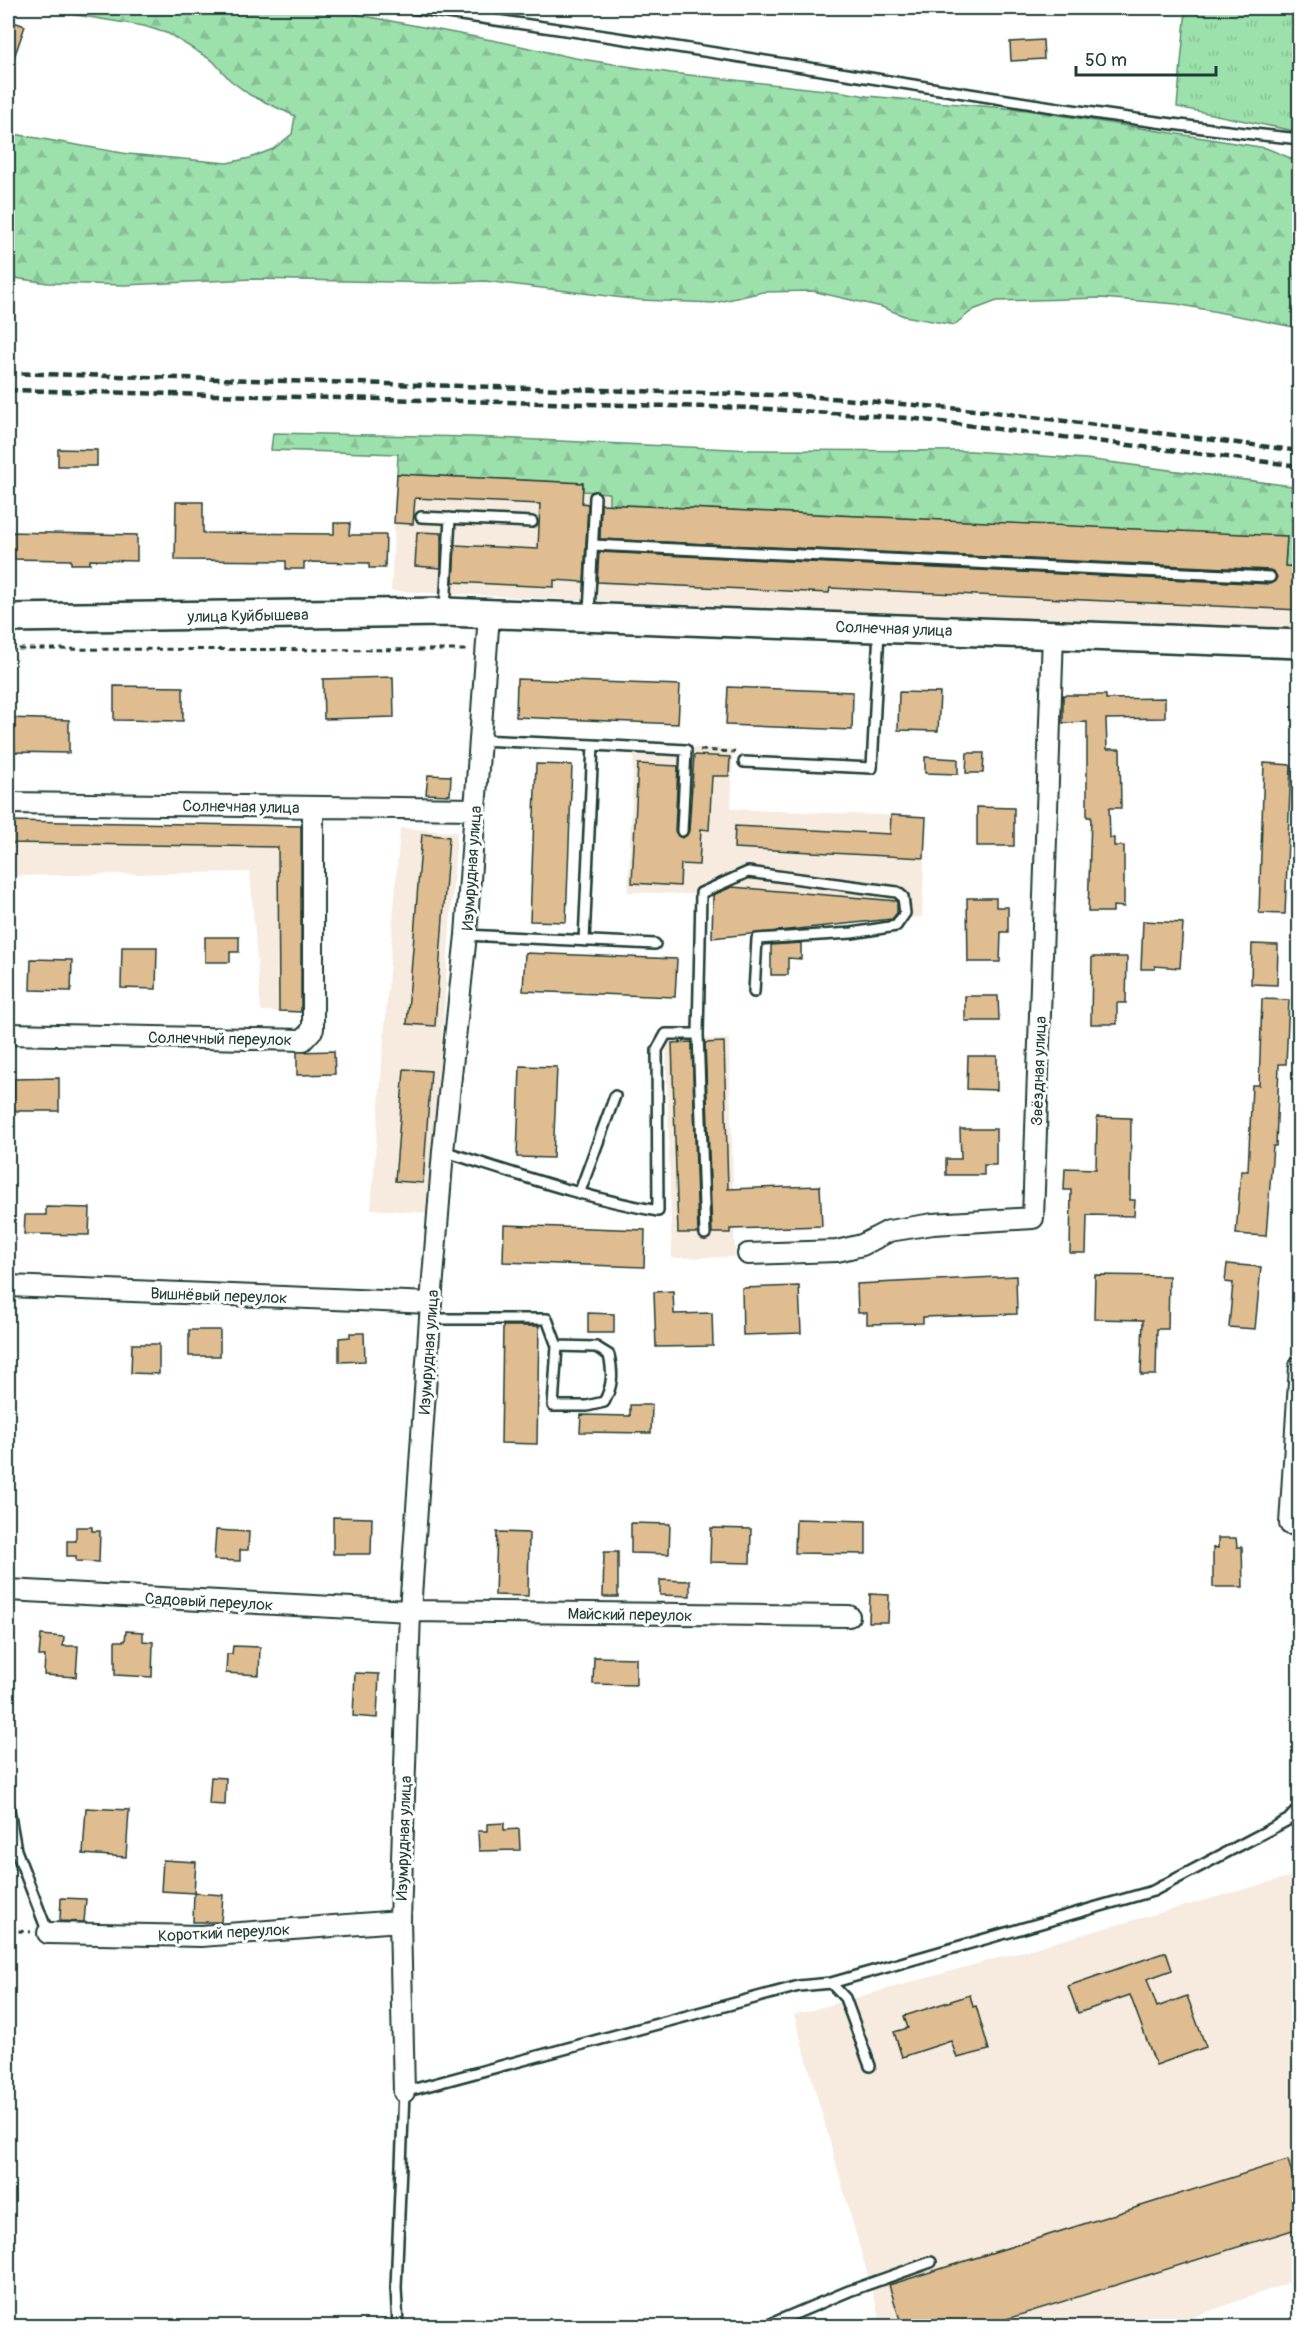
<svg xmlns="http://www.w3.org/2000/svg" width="1307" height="2334" font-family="Pangolin,sans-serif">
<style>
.built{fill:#f6ebde}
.grass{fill:url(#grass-tufts);stroke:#5e8e70;stroke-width:1.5}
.forest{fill:url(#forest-firs);stroke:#5e8e70;stroke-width:1.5}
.building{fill:#e0bd91;stroke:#1f3d34;stroke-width:1.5}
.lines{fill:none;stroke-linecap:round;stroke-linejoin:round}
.lane-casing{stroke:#1f3d34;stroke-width:14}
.street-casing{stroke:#1f3d34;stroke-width:24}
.secondary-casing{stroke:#1f3d34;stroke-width:32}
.path{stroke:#1f3d34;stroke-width:3;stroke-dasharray:6 4.5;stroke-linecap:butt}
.lane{stroke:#fff;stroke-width:9}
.street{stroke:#fff;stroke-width:20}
.secondary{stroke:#fff;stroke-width:27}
.rail{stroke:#1f3d34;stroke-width:4.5;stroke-dasharray:9 4.5;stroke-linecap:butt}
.labels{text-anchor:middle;stroke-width:6;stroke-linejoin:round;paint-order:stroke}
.street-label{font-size:16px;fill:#1f3d34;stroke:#fff}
</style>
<defs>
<pattern id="grass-tufts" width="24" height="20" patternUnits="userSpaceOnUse" patternTransform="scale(1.5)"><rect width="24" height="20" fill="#9ce0ac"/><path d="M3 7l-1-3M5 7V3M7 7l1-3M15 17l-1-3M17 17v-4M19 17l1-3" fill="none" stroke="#86c195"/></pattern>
<pattern id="forest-firs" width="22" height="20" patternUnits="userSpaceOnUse" patternTransform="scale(1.5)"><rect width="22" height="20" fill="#9ce0ac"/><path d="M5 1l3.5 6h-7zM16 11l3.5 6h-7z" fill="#86c195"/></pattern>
</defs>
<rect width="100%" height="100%" fill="#fff"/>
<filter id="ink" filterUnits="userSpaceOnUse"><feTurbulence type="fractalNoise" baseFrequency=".0167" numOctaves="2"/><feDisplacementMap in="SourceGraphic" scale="12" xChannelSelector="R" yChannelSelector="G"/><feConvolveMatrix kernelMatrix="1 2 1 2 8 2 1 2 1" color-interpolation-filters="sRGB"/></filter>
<g filter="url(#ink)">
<!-- built -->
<path class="built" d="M397 474 583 483V491L610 493 609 504 1287 536 1285 566 1299 567 1300 634 391 591Z
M634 745 733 749 731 809 926 817 922 917 712 938 713 895 628 892Z
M8 821 301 826V1012L261 1011 250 872 8 876Z
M400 828 457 832 429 1213 371 1209Z
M729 1039 735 1257 672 1258 666 1040Z
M1299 1874V2279L1168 2326H882L794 2015Z"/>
<!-- grass -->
<path class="grass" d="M1186 8H1299V132L1177 107Z"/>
<!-- forest -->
<path class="forest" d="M55 8H334L359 15 502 42 575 58 671 73 843 92 867 96 1027 110 1266 148 1288 157 1299 164V328L1177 304 1101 298 997 301 973 310 954 325 904 316 882 307 812 291 763 292 714 303 640 300 485 281 437 283 253 279 125 285 48 283 8 277V133L128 154 227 163 250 158 273 149 292 134 295 116 250 95 230 80 213 61 169 34 144 26 70 14Z
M273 433 473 437 752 450 971 451 1086 459 1299 487V567L1285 566 1287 537 609 504V493L583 491V483L397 474 398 454 271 450Z"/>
<!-- building -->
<path class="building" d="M8 20 25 26 10 69H8Z
M1043 40 1044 59 1011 61 1010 42Z
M58 449 97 450V466H58Z
M397 474 583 483 582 503 588 504 584 582 554 580V587L453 582 455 545 538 549 540 504 415 498 413 524 394 523Z
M176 502H203V533L334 534V523H350L349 535H386L385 568H369V563L304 562V569H286V561L175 560Z
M601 504 1287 536 1285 566 1299 567V610L830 588 829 593 597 582 599 552 1270 584 1275 581 1277 577 1274 572 1270 570 600 539Z
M8 532 137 535V561L90 560V564H71V560L8 559Z
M417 532 441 533V568L415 566Z
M393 677 394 717 324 719 323 679Z
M517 679 680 685 678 724 516 717Z
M114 686 183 687V721L114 720Z
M728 687 853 692 852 730 726 725Z
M899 692 940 693 938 731 898 730Z
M1063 695H1106V699L1165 698V718L1106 719 1107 749H1120L1121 808H1109L1110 838H1114V846H1124V907L1113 906V912H1088L1091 817H1087V722L1063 723Z
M8 718 69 720V753L8 752Z
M967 753H984L983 773H966Z
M694 755 730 757 729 776H712L709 830 701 829 699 865 681 864 680 886 632 883 638 764 678 766 675 831 678 836 682 838 687 835 689 831Z
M925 757 958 759V774L925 773Z
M1264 763 1291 765 1285 914 1259 913Z
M536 764 572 765 566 922 530 921Z
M428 775 451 776 450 795 426 794Z
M977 807 1014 808V846H977Z
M891 815 926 817 924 858 734 848 735 826 890 834Z
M8 821 301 826V1012L279 1011 278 847 8 843Z
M422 834 449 837 435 1026 407 1024Z
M732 887 897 901V913L892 919 712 938 713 895Z
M967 898H996V907H1008V932H1001L1000 962H968Z
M1143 921 1183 923 1180 968 1155 966V969H1141Z
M205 937H239V952H230V962H205Z
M801 943V959L788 958V975H771V945Z
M1252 944 1278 945 1277 985 1251 984Z
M122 947H157L156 989 121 988Z
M525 953 677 959 675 997 523 991Z
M1092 957H1127L1126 1003H1117V1024H1091Z
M31 959 72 960 71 991 30 990Z
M965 996H998L999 1021H965Z
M1262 999 1289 1000 1286 1064H1279L1276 1146H1273L1266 1236 1236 1234 1241 1171H1248L1252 1085H1259Z
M692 1042 698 1233H678L672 1043Z
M724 1042 728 1189 820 1186 822 1226 730 1229V1233H712L705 1043Z
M334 1051 335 1074 297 1075V1052Z
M968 1056H997V1090L967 1089Z
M520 1066 557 1067 553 1158 517 1157Z
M404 1069 431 1071 423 1183 395 1181Z
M59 1078V1111H14V1079Z
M1097 1117 1131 1118 1130 1200H1135L1134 1216 1087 1215 1086 1253H1070L1071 1190H1064L1065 1168 1096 1169Z
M960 1129H996V1165H984V1175H946V1159H961Z
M46 1207 90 1208 89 1235 24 1234 25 1215H46Z
M504 1225 645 1230 644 1267 503 1262Z
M1227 1264 1261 1267 1255 1329 1229 1327 1233 1283 1225 1282Z
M1095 1275 1169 1276 1168 1329H1157L1156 1375H1141L1143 1320 1094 1319Z
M1016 1276 1017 1314 923 1317V1323L867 1324V1313H858L857 1284Z
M799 1286 801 1333 743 1335 742 1288Z
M673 1291 674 1314 712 1313 713 1346 656 1347 654 1292Z
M588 1313 614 1314V1333H588Z
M503 1326H539L537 1444 501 1443Z
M189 1330H220V1356H189Z
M350 1333H364L365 1361 339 1362V1338L350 1337Z
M132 1344H159V1374L131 1373Z
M630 1405H652L651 1433 580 1432 581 1415 630 1416Z
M333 1517 372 1518 371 1554H333Z
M796 1519 866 1521V1554L795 1553Z
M631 1523 670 1524 669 1554 631 1553Z
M76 1527H92V1531H100L99 1562 76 1561V1556H67V1541H76Z
M711 1528 751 1529 750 1563 710 1562Z
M216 1530 249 1532 248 1550H240V1561L214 1560Z
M497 1532 529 1533 528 1596 495 1595Z
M1218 1538H1236L1237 1547H1242L1243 1587H1213V1547L1218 1548Z
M604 1552H618V1597H603Z
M660 1580 690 1581V1596L660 1595Z
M870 1594 889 1595 888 1622H869Z
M126 1631 143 1632V1641L153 1642 152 1677 115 1675V1641H125Z
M41 1635 64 1637 63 1646H78L76 1677 44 1675 45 1656H39Z
M233 1646 260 1647 259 1675 226 1673 227 1654H232Z
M594 1657 636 1658V1685L593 1684Z
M355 1673 379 1674 377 1718 353 1716Z
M211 1777 226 1778 225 1805 209 1804Z
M86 1808 129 1810 126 1857 83 1854Z
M504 1823V1830L519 1829 520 1850 479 1851 478 1831H487V1824Z
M163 1860 196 1862 194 1893 161 1891Z
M194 1893 223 1895 221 1922H193Z
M61 1898 86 1899 84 1922 60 1921Z
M1166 1952 1172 1970 1147 1979 1157 2007 1187 1996 1206 2047 1156 2065 1130 1995 1078 2013 1068 1986Z
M970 1995 973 2007 976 2006 989 2050 957 2058 951 2041 902 2057 894 2032 908 2028 904 2016Z
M1288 2160 1299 2197V2228L984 2326H902L889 2285Z"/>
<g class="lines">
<!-- lane casing -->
<g class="lane-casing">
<path id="lane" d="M411 8C540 26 668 45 797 66 964 93 1131 122 1300 139
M421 517 532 522
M593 545 1270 577
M445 610 450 518
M589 613 595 497
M480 740 593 745 584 941
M593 745 686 750 682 831
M744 762 872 768 879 630
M466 935 655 944
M443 1151C514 1173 584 1198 658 1211L657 1050 666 1034H698
M579 1194 615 1096
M705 1234 698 1034 701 893 748 872 897 892 903 897 905 913 896 926 852 933 757 939 754 992
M430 1319H547L557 1346 553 1406H587L604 1402C613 1386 613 1372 609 1355L596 1347 557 1346
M8 1804 16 1850 48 1933
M831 1983 1153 1891 1288 1820 1300 1807
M398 2326 396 2288 404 2092 799 1986 831 1983 845 1998 870 2066
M766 2326 849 2291 931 2262"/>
</g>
<!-- street casing -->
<g class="street-casing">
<path id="street" d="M8 803 475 809
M8 1034 303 1040 313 1029V807
M748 1254 837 1251 862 1245 889 1231 933 1224 1033 1218 1053 634
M8 1286 431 1303
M1290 1524 1300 1366
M8 1590 410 1611 849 1616
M48 1933 201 1936 400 1921
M404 2092 400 1921 410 1611 431 1303 443 1151 466 935 489 614"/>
</g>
<!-- secondary casing -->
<g class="secondary-casing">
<path id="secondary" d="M8 618 445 612 1300 644"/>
</g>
<!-- path -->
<path class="path" d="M8 649 469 650
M700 750 735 752
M8 1930 31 1932"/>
<!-- lane -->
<use href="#lane" class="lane"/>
<!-- street -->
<use href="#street" class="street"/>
<!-- secondary -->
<use href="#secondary" class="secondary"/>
<!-- rail -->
<path class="rail" d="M8 373 806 396 986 411 1300 451
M8 390 753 408 908 418 1300 466"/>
</g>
</g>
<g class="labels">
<!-- street labels -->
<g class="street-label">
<text transform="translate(248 615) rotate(-1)" y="6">улица Куйбышева</text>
<text transform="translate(894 628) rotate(2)" y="6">Солнечная улица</text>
<text transform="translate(241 806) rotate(1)" y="6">Солнечная улица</text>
<text transform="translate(471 868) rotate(-86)" y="6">Изумрудная улица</text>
<text transform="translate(220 1038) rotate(1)" y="6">Солнечный переулок</text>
<text transform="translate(1038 1071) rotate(-88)" y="6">Звёздная улица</text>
<text transform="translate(219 1295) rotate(2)" y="6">Вишнёвый переулок</text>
<text transform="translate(428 1352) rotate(-86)" y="6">Изумрудная улица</text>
<text transform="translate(209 1601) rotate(3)" y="6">Садовый переулок</text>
<text transform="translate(630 1614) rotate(1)" y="6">Майский переулок</text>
<text transform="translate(403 1838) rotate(-88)" y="6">Изумрудная улица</text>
<text transform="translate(224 1932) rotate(-3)" y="6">Короткий переулок</text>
</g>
</g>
<!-- margin -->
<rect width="1307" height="2334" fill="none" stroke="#fff" stroke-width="30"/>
<rect x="15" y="15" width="1277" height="2304" fill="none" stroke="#1f3d34" stroke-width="2" filter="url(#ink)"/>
<!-- scale -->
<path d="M1076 66v9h140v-9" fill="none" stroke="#1f3d34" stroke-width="3"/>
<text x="1085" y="66" font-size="18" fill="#1f3d34" stroke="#ffffff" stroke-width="4.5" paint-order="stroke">50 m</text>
</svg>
